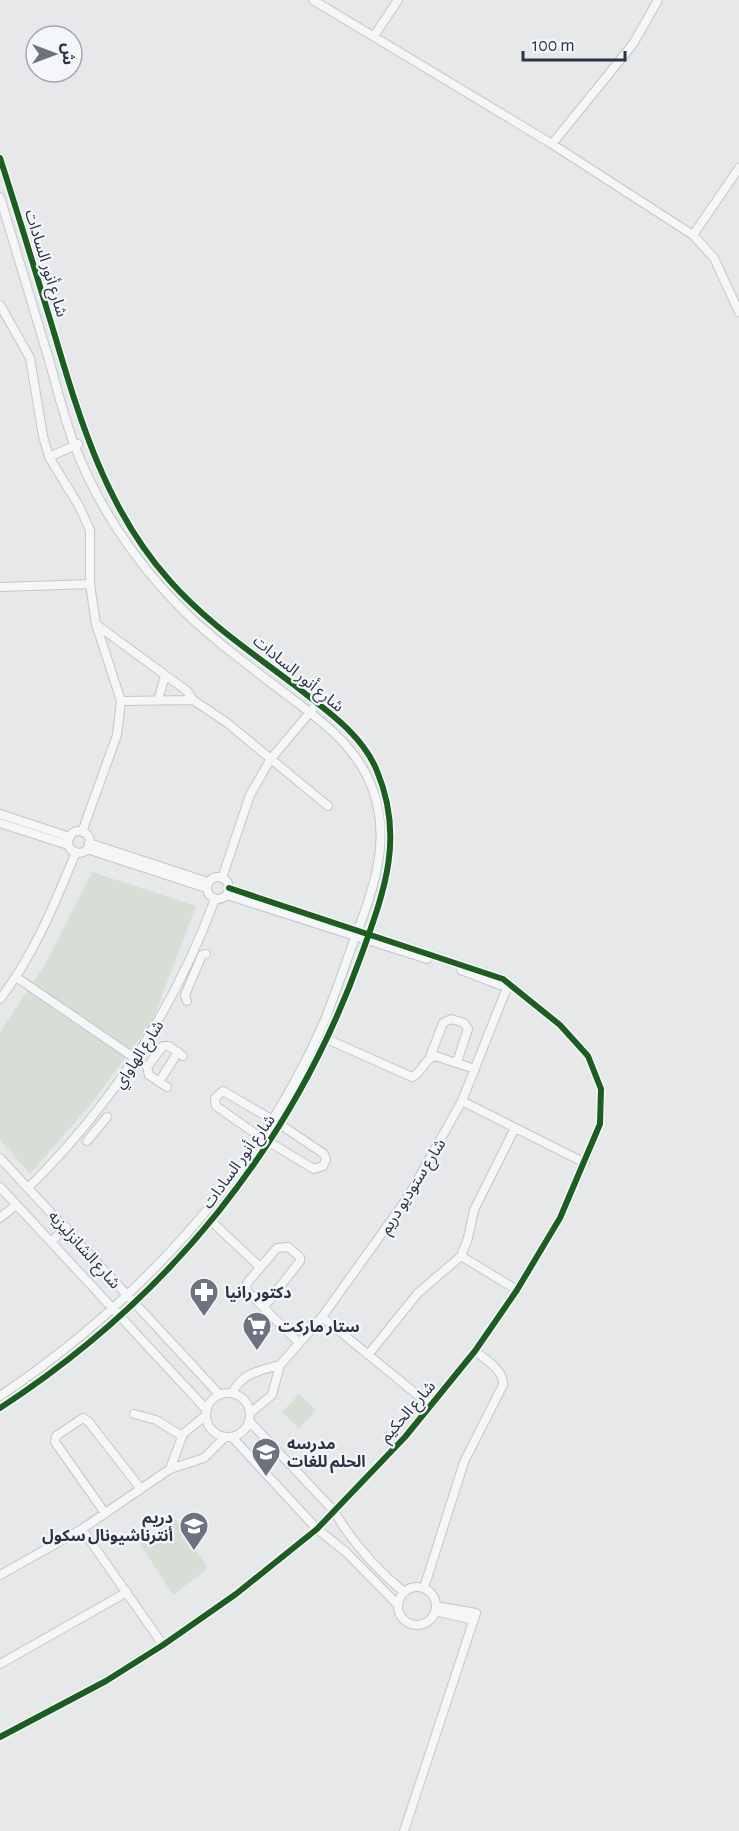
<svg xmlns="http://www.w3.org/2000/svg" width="739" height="1831" font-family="'Alegreya Sans','Noto Sans Arabic',sans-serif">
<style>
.grass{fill:#d6ded6}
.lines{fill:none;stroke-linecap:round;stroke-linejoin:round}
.minor-casing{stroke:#c4c6c8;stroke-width:10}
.minor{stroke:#f5f6f7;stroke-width:8}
.cycleway-casing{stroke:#f4f6f9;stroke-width:10}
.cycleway{stroke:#1b5e20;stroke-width:6}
.labels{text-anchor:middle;stroke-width:4.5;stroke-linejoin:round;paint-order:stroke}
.street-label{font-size:16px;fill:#2b3445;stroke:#f4f6f9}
.poi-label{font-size:16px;font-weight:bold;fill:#2b3445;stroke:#f4f6f9;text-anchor:start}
</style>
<rect width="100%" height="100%" fill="#e6e8ea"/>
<!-- grass -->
<path class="grass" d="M92 872 196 906 152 1022 90 1105 30 1174 0 1140V1032L46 963Z
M299 1394 316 1410 299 1429 282 1412Z
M175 1518 208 1568 173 1595 140 1544Z"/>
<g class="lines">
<!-- minor casing -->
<g class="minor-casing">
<path id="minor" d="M313 0 552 144 693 235 714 258 739 312
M374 36 398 0
M552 144 633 44 658 0
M0 158C18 214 35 270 52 326 79 417 105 509 170 581 205 621 251 652 293 684 324 709 362 733 377 771 405 838 384 892 361 956 293 1145 169 1298 0 1408
M0 197C16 252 33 306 49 360 57 388 64 417 74 444 96 503 134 560 177 604 208 636 244 662 279 689 312 714 348 738 367 776 396 834 373 890 352 946 343 971 334 997 324 1022 258 1174 137 1304 0 1396
M693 235 739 168
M0 305 30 358 43 436 49 457 79 506 90 530V584L96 624 121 701 117 735 82 832
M49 457 78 444
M0 587 90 584
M97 625 187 691 193 700 226 722 328 806
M158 700 165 676
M121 701 193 700
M0 814 70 837
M0 823 68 845
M68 842a11 11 0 1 1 22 0a11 11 0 1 1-22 0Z
M89 843 208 882
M87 849 206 888
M207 888a11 11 0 1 1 22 0a11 11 0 1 1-22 0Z
M222 878 250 795 270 760 317 704
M227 895 427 959
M461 970 500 985H508
M16 977 136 1059
M0 999C34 955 55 903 76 852
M187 1001 185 995 202 955 206 954
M329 1040 412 1077C422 1073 424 1059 435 1056L475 1069
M430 1057 443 1023 451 1019 464 1023 468 1029 457 1062
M159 1082 178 1052
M167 1087 149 1075 147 1067 163 1046H169L183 1056
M462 1101 585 1163
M260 1137 216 1106 215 1098 223 1091 271 1119
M87 1141 107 1117
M269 1142 314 1169 323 1166 326 1160 324 1154 281 1125
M0 1158 219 1394
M0 1187 206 1409
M28 1188C112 1105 174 1010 215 899
M0 1218 16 1205
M211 1221 260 1267
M51 1242 66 1227
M461 1256 517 1290
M264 1307 300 1261V1257L288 1247 277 1248 247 1283 246 1290 299 1343
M322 1317 431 1406
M368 1355 418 1293 461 1256 468 1238 474 1210 515 1128
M206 1415a22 22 0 1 1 44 0a22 22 0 1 1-44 0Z
M232 1393C244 1372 258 1371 280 1365
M250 1413 272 1395 280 1365 322 1317 408 1197 462 1101 508 985
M134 1414 156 1420 182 1436
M249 1421 334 1511C352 1542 376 1569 404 1592
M232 1437 317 1529 346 1552 398 1605
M170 1469 183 1434 205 1416
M105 1513 55 1442 56 1436 83 1418 88 1421 141 1489
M82 1529 163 1645
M0 1575 82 1529 170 1469 204 1458 225 1437
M398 1606a19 19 0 1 1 38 0a19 19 0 1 1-38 0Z
M424 1588 464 1462 503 1385C504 1370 486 1360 475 1351
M435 1611 474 1620
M0 1664 127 1592
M0 1737 106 1681 163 1645 236 1594 317 1529 405 1437 475 1351 517 1290 560 1218 600 1124 601 1089 588 1056 560 1025 503 979 229 888
M404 1831 476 1613 436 1606"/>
</g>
<!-- minor -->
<use href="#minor" class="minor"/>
<!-- cycleway casing -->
<g class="cycleway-casing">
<path id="cycleway" d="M0 158C18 214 35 270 52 326 79 417 105 509 170 581 205 621 251 652 293 684 324 709 362 733 377 771 405 838 384 892 361 956 293 1145 169 1298 0 1408
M0 1737 106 1681 163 1645 236 1594 317 1529 405 1437 475 1351 517 1290 560 1218 600 1124 601 1089 588 1056 560 1025 503 979 229 888"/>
</g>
<!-- cycleway -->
<use href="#cycleway" class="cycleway"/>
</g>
<!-- icons -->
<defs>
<g id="pharmacy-pin" transform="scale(1.5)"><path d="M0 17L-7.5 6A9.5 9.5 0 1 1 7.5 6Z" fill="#6c737f" stroke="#f4f6f9"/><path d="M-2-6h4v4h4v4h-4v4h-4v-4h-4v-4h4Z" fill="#fff"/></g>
<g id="supermarket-pin" transform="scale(1.5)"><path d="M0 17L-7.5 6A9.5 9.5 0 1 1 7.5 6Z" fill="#6c737f" stroke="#f4f6f9"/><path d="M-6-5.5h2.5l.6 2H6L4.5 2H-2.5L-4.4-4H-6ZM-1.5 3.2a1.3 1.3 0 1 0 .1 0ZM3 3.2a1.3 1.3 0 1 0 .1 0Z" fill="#fff"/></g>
<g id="school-pin" transform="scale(1.5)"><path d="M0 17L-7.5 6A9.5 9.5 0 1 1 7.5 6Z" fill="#6c737f" stroke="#f4f6f9"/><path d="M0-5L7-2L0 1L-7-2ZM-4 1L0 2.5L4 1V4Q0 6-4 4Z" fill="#fff"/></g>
</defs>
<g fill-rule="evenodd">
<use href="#pharmacy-pin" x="204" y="1292"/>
<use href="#supermarket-pin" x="257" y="1326"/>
<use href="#school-pin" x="266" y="1452"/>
<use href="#school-pin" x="194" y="1526"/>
</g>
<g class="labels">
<!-- street labels -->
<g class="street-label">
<text transform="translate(47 263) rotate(73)" y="6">شارع أنور السادات</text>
<text transform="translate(299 673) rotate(39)" y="6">شارع أنور السادات</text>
<text transform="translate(138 1054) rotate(-57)" y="6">شارع الهاواي</text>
<text transform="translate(238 1161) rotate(-54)" y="6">شارع أنور السادات</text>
<text transform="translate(412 1186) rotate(-58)" y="6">شارع ستوديو دريم</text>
<text transform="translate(85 1249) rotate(48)" y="6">شارع الشانزليزيه</text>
<text transform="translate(407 1411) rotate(-49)" y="6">شارع الحكيم</text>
</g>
<!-- poi labels -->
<g class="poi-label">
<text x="225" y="1298">دكتور رانيا</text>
<text x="278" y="1332">ستار ماركت</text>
<text x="287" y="1449">مدرسه<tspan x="287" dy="18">الحلم للغات</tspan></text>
<text x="173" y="1523" text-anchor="end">دريم<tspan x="173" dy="18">أنترناشيونال سكول</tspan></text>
</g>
</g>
<!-- north arrow -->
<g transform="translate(54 54) rotate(90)"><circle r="28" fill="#f4f6f9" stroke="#a4a8b1" stroke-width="1.5"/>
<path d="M0-4.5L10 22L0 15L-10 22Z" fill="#6c737f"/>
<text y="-9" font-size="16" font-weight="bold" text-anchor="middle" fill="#2b3445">ش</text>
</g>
<!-- scale -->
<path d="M523 51v9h102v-9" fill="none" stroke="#2b3445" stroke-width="3"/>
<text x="532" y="51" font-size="18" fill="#2b3445" stroke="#f4f6f9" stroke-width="4.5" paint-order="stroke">100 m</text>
</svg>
